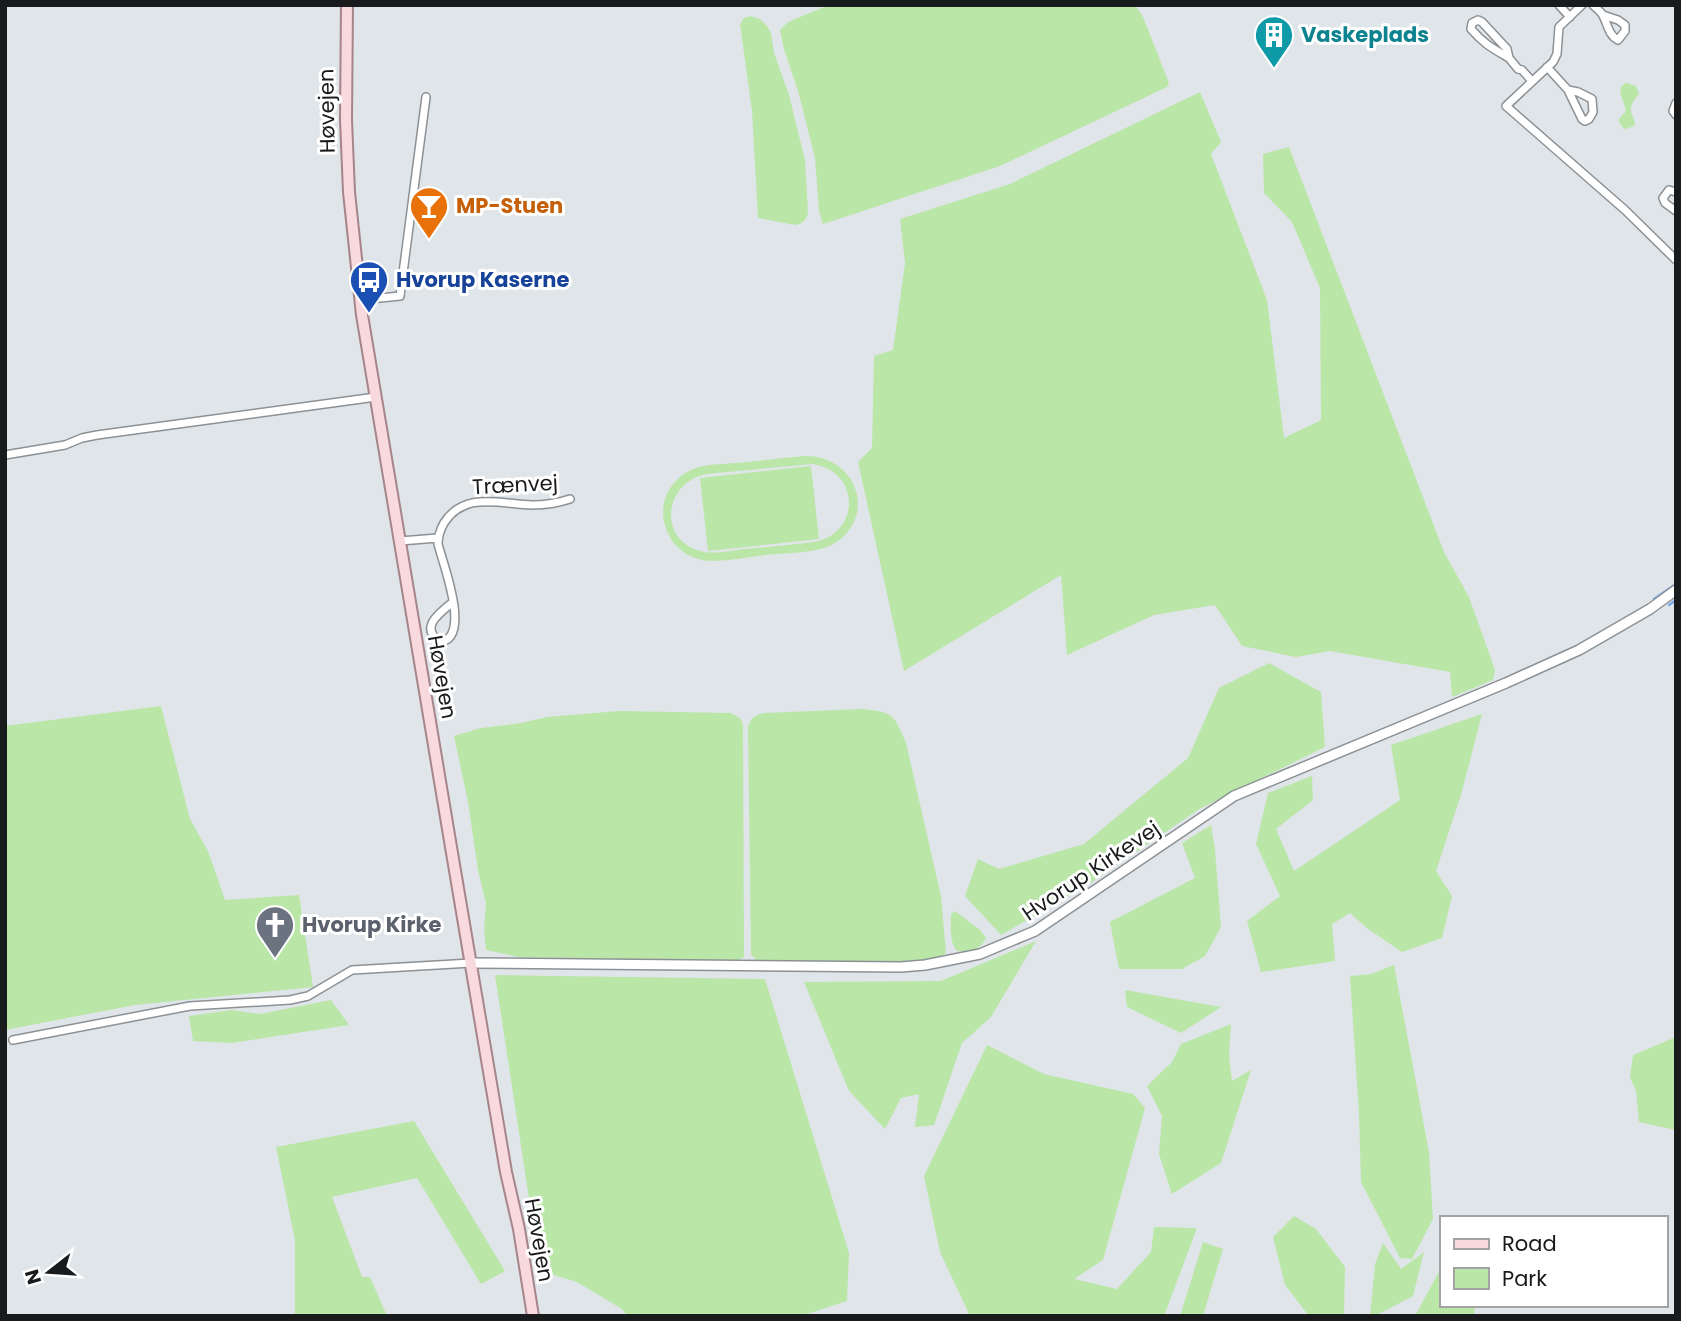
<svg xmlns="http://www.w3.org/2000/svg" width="1681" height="1321" font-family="Poppins,sans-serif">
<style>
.green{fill:#bae6a8;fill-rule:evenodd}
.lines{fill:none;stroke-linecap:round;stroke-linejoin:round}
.stream{stroke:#76a9ec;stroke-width:2.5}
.minor-casing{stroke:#8c9195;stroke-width:10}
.tertiary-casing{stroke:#8c9195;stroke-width:12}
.primary-casing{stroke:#a6858a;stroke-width:14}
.minor{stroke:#fff;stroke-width:7}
.tertiary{stroke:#fff;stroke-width:9}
.primary{stroke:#f8d9dd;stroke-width:10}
.labels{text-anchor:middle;stroke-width:6;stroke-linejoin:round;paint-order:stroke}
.culture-label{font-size:21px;font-weight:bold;fill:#0d838f;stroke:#fff;text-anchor:start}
.street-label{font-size:21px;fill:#181a1c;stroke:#fff}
.food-label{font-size:21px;font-weight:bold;fill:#c56008;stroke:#fff;text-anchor:start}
.transit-label{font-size:21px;font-weight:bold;fill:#164399;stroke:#fff;text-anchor:start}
.worship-label{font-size:21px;font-weight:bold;fill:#5b616d;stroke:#fff;text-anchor:start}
</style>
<rect width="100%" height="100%" fill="#e0e5e9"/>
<!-- green -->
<path class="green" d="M829 5H1135L1143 17 1169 83 1167 87 1000 166 823 224 819 211 815 158 798 91 784 49 780 30 788 22Z
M751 16 760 19 767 26 771 33 774 53 789 95 805 160 808 213C806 220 803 224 795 225L758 218 752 111 740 24 744 18Z
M1627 83 1636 86 1639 94C1634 100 1628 107 1632 115 1633 118 1635 121 1635 124L1632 127 1624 129 1619 122V119L1626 111C1625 101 1613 87 1627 83Z
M1200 92 1221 142 1211 154 1267 300 1284 438 1321 420 1320 288 1292 222 1264 193 1263 154 1289 147 1444 552 1469 597 1495 670 1493 680 1452 697 1450 672 1330 651 1296 657 1242 646 1215 605 1154 615 1067 655 1061 575 904 671 858 462 872 448 874 356 893 350 905 263 900 219 1010 184Z
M805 456C853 455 878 511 838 541 834 544 829 546 824 548 806 553 785 553 766 555 747 557 720 563 702 560 688 557 675 548 669 535 659 517 662 495 676 481 682 474 690 470 699 467 711 464 724 464 736 463 759 461 782 458 805 456ZM812 464C860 470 862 533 814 542 790 545 767 547 743 549 729 551 713 555 700 551 657 539 664 482 707 474Z
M811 466 819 539 708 551 700 478Z
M1269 663 1321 692 1325 747 1201 808 1083 888 1001 935 965 896 978 859 999 869 1084 844 1188 758 1219 688Z
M161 706 190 819 208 851 225 900 299 895 313 987 135 1005 5 1030V726Z
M862 709C893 712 894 714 906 743L941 896 946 953 939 958 909 961H757L751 954 748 727C751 718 754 715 764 713Z
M619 711 730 713 740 718 743 724 744 954V957L737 961 519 957 486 950 484 929 486 904 478 870 468 802 454 736 481 728 521 723 547 717Z
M1482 714 1461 795 1436 871 1452 896 1442 938 1402 952 1368 929 1350 913 1332 924 1335 961 1261 972 1247 921 1280 896 1256 844 1268 793 1312 776 1313 800 1276 829 1294 871 1400 800 1391 745Z
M1211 825 1215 850 1221 927 1205 956 1182 969H1119L1110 922 1195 878 1182 843Z
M955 911 980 930 986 938C982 949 968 953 957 951 949 942 951 927 951 914Z
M1036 941 991 1017 962 1043 934 1125 915 1127 919 1094 901 1098 885 1129 849 1091 804 982 941 981Z
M1394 965 1429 1152 1433 1219 1412 1259 1400 1258 1361 1182 1359 1114 1350 976 1371 974Z
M495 975 765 979 849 1253 847 1301 801 1316H627L622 1309 577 1282 540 1271Z
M1125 990 1221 1007 1181 1033 1127 1007Z
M331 1000 349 1025 232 1043 193 1041 189 1016 232 1010 260 1014Z
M1231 1024 1229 1055 1232 1081 1251 1070 1221 1163 1172 1194 1159 1154 1162 1116 1147 1086 1172 1062 1181 1044Z
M1676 1037V1130L1639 1122 1636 1091 1630 1077 1633 1055Z
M987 1045 1044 1074 1133 1094 1145 1108 1103 1260 1074 1279 1117 1289 1151 1252 1154 1227 1197 1228 1164 1316H970L940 1252 924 1176Z
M414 1121 505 1271 481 1284 417 1178 332 1197 362 1277H370L387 1316H295V1240L276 1147Z
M1294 1216 1316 1229 1345 1267 1344 1316H1309L1285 1285 1273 1237Z
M1203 1242 1223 1249 1203 1316H1180Z
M1383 1243 1401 1269 1424 1252 1413 1296 1375 1316H1370L1375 1264Z
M1441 1268V1305H1475L1474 1316H1415Z"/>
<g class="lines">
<!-- stream -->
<path class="stream" d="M1654 599 1676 584
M1669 605 1676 600"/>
<!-- minor casing -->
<g class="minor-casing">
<path id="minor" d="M1559 5 1570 17
M1582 5 1559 27 1557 54 1553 62 1506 106 1625 210 1676 260
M1593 5C1596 8 1600 11 1602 14 1608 24 1608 35 1618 40L1625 31V25L1618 20 1603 15
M1509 58C1492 48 1484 44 1471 29L1472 23 1478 20 1482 22 1507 49 1509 58 1518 69 1522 70 1532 81
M1547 67 1568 90 1578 92 1592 99 1593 112 1589 119 1585 121 1582 119 1568 90
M1676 103 1673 111 1676 115
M1676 192 1669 190 1663 198 1665 203 1676 211
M360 300 400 296 426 97
M5 455 65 445 82 438 97 435 376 397
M400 541 438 538
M453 602C441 612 418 627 440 642 472 638 443 564 438 544 438 536 440 530 444 523 464 491 500 504 532 505 545 505 558 503 570 499
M13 1040 190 1006 290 1000 308 996 352 970 471 963"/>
</g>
<!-- tertiary casing -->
<g class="tertiary-casing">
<path id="tertiary" d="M471 963 901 967 925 965 980 954 1035 931 1234 796 1506 683 1579 650 1650 609 1676 590"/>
</g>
<!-- primary casing -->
<g class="primary-casing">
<path id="primary" d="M347 5 346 120 349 192 362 315 451 847 506 1172 519 1229 533 1316"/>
</g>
<!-- minor -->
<use href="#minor" class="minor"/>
<!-- tertiary -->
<use href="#tertiary" class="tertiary"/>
<!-- primary -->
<use href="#primary" class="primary"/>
</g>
<!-- icons -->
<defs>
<g id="building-pin" transform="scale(2.0125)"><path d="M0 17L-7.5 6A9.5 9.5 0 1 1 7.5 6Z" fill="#0f9aa8" stroke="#fff"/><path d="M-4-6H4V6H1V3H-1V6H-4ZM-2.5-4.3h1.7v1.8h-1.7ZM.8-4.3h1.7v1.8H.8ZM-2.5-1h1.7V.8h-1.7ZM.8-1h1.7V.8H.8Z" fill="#fff"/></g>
<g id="bar-pin" transform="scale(2.0125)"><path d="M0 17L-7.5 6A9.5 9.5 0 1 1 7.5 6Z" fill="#e8710a" stroke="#fff"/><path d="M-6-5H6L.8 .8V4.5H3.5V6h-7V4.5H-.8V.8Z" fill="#fff"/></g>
<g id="bus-pin" transform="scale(2.0125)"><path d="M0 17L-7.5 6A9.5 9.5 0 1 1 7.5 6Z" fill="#1a4fb4" stroke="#fff"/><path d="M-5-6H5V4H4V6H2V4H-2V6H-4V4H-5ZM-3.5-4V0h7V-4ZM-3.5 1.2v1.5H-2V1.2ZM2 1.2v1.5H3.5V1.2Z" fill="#fff"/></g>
<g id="church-pin" transform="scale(2.0125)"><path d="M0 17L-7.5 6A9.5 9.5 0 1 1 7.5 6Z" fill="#6b7280" stroke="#fff"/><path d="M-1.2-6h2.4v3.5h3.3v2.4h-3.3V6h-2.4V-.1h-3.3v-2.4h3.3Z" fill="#fff"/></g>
</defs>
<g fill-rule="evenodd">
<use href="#building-pin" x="1274" y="35"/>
<use href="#bar-pin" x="429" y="206"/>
<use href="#bus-pin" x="369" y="280"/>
<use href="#church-pin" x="275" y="925"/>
</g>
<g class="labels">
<!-- culture labels -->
<g class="culture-label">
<text x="1301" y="42">Vaskeplads</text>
</g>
<!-- street labels -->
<g class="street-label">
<text transform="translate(327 111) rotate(-91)" y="7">Høvejen</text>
<text transform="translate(515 485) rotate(-3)" y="7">Trænvej</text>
<text transform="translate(442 677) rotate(80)" y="7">Høvejen</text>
<text transform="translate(1091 871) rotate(-34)" y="7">Hvorup Kirkevej</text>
<text transform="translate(539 1240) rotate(80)" y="7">Høvejen</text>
</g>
<!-- food labels -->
<g class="food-label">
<text x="456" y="213">MP-Stuen</text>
</g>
<!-- transit labels -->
<g class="transit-label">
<text x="396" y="287">Hvorup Kaserne</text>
</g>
<!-- worship labels -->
<g class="worship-label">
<text x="302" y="932">Hvorup Kirke</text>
</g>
</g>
<!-- border -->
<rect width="1681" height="1321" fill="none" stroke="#181a1c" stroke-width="14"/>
<!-- legend -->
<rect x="1440" y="1216" width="228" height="91" fill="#ffffff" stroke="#a3a3a4" stroke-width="2"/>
<rect x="1454" y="1239" width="35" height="10" fill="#f8d9dd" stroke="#a3a3a4" stroke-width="2"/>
<text x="1502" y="1251" font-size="21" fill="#181a1c">Road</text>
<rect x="1454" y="1268" width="35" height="21" fill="#bae6a8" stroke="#a3a3a4" stroke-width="2"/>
<text x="1502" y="1286" font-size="21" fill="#181a1c">Park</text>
<!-- north arrow -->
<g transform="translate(49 1272) rotate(253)" stroke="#ffffff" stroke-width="5" paint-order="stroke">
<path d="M0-5L12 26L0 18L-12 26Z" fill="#181a1c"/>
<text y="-10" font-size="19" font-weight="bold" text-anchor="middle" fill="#181a1c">N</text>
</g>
</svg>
